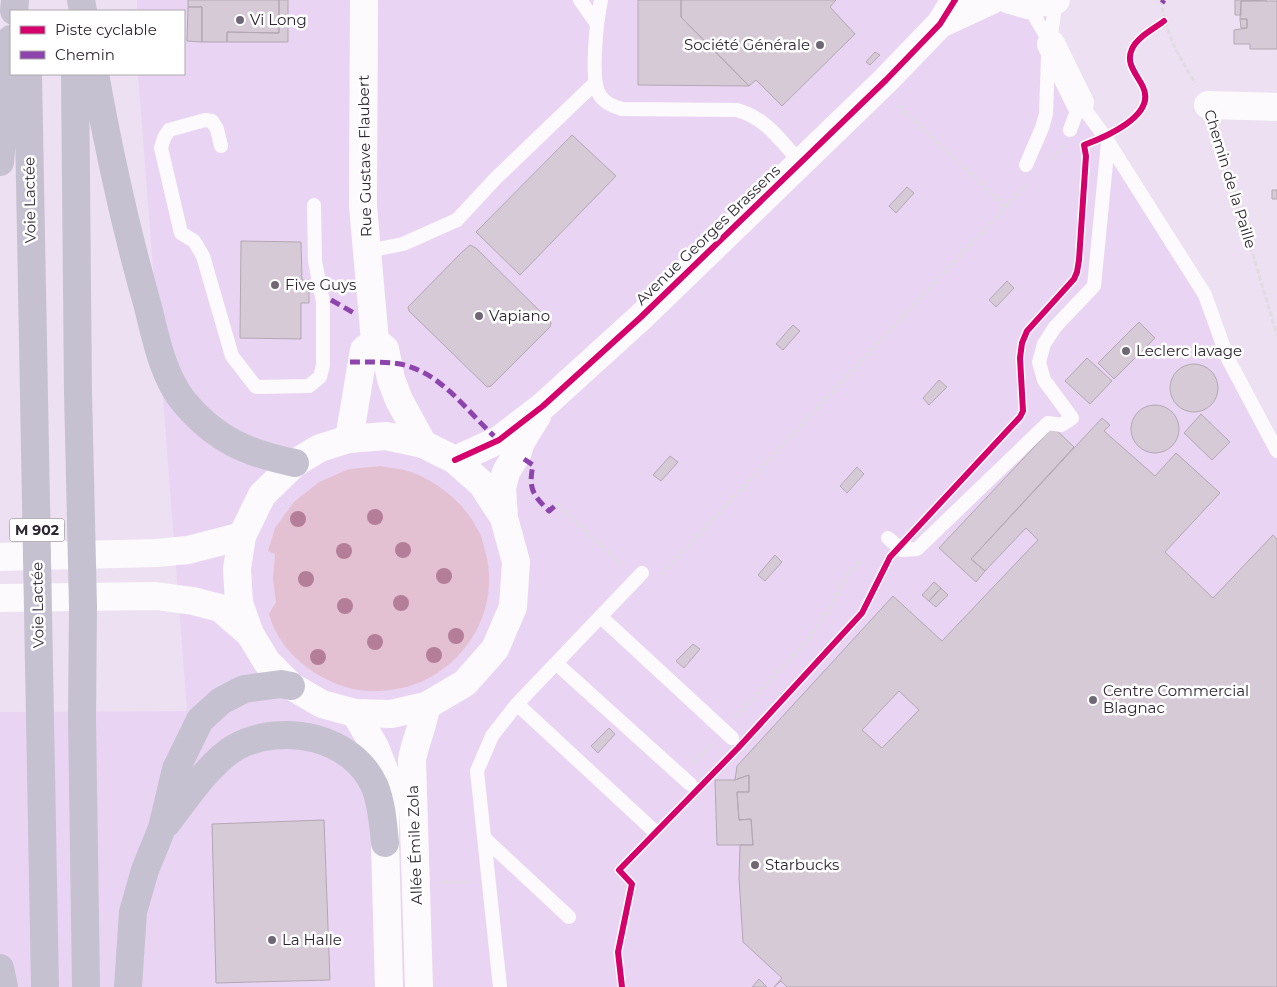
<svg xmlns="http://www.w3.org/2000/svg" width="1277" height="987" font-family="Montserrat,sans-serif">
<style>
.built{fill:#e9d5f3}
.green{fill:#e4c1d2}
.building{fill:#d6cad6;stroke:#b3a7b3;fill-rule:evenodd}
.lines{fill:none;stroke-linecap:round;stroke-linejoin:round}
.path{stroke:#e0dce2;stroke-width:3;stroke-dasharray:5 2.5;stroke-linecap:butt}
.lane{stroke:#fcfafd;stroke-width:14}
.street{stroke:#fcfafd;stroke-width:28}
.secondary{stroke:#fcfafd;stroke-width:28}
.highway{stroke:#c6c1d1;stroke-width:28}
.quiet{stroke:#8e44ad;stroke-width:5;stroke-dasharray:10 5;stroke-linecap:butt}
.cycleway-casing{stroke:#fff;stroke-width:9}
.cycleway{stroke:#d6006c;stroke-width:6}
.tree{fill:#b47e99}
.poi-dot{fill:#706775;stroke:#fff;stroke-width:2}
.labels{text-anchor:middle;stroke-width:5;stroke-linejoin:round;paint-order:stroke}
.shield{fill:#fff;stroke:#6d6770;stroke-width:1}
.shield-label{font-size:14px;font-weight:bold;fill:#2e2632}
.poi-label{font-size:15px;fill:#2e2632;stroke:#fff;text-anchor:start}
.street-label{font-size:15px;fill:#2e2632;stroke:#fff}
</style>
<rect width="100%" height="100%" fill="#ece0f2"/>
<!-- built -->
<path class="built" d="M137 0H1056L1051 44 1205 295 1277 451V987H0V712L187 711 138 74H184V11H137Z"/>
<!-- green -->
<path class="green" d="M381 466C391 468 404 469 414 473 443 485 468 507 481 536 483 542 484 548 486 554 502 618 455 683 390 690 368 693 348 690 328 680 301 667 277 644 269 614L276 602 273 579 275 554 268 551 275 528 294 502 319 482 349 469Z"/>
<!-- building -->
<path class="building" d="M188 0H279V33L227 32V42H202V7H188Z
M279 0H288V42H227V32L279 33Z
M638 0H681V17L749 86 638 85Z
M681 0H836L830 7 855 34 782 106 756 80 749 86 681 17Z
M1235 0H1267L1241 1V15H1235Z
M1241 1H1277V49H1250V44H1234V30L1247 28V19H1240Z
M188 7H202V42L187 41Z
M1240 19H1247V28H1241Z
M875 52 880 55 870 65 866 62Z
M572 135 616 176 520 275 476 232Z
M907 187 914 193 896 213 889 206Z
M1272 190H1277V199H1272Z
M241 241 301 242 302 280H309V303H301V339L240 338Z
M470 245 476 248 550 321 551 323 550 327 491 386 487 387 409 311 408 307 461 253Z
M1007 281 1014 288 996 307 989 300Z
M1139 322 1155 338 1114 379 1098 363Z
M793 325 800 331 783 350 776 344Z
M1087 358 1112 381 1090 404 1065 381Z
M1170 388a24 24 0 1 1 48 0a24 24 0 1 1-48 0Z
M939 380 947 387 929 405 923 398Z
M1131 429a24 24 0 1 1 48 0a24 24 0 1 1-48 0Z
M1201 414 1230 442 1212 460 1184 433Z
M1102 418 1110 425 1104 431 1155 476 1176 453 1220 493 1165 552 1213 598 1273 535 1277 539V987H787L781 981 774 987 782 978 743 942 739 878 740 845H753L751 819 739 820 737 792H749V775L735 780 737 766 893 596 942 641 1038 540 1026 528 985 571 971 559ZM899 691 919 710 882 748 862 730Z
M1053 427 1074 447 971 559 985 571 976 582 939 548Z
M670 456 678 462 661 481 653 475Z
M857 467 864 474 847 493 840 486Z
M775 555 782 562 765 581 758 575Z
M934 582 941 588 929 601 922 595Z
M941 588 948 595 936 607 929 601Z
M693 644 700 649 684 668 676 661Z
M609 728 615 734 598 753 591 746Z
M749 775V792H737L739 820 751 819 753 845H717L715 780H735Z
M324 820 330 980 216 983 212 824Z
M759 979 767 987H752Z"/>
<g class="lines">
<!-- path -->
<path class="path" d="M1161 0C1166 35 1177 53 1195 83
M898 105 1006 207
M1216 132 1277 335
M1051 160 1064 146
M557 504 623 566
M661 575 1027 184
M736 717 805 643 828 612 848 573 861 560
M693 763 711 744
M442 882H471"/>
<!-- lane -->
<path class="lane" d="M580 0 597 24
M601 0C597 20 590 77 599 94 604 103 613 106 622 109L737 110C766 118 780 140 800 162
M1028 5 1051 44
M1080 103 1105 137 1205 295 1228 359 1277 451
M1070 130 1080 103
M221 146 217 129 212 121 205 120 169 130 164 138 161 148 181 233 194 241 203 256 232 356 256 387 309 386 320 377 323 365V302L315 261 314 205
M1026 165 1042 128 1046 114 1048 56 1056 0
M367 251 403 244 457 220 496 178 595 83
M888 538 902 550 917 549 1048 423 1061 425 1072 418 1044 380 1039 362 1044 344 1055 327 1094 286 1108 143
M601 617 732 738
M557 664 690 784
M517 704 652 829
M484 838 569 917
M500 987 477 771 492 736 517 704 642 573"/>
<!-- street -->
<path class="street" d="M364 0 363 206 375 341 385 349 391 379 399 400 423 444
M1051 44 1080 103
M1208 105 1277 107
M349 439 364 350 375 341
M355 713 375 747 386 775 385 843 389 987
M419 987 412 760C415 741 424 725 426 706"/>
<!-- secondary -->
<path class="secondary" d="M1010 0 1028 5 1056 0
M940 24 992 0
M455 460 499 440 543 406 641 317 886 80 940 24 955 0
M504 518 502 488 506 472 517 454 521 442 537 416
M0 557 156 553 188 550 242 536
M0 598 156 596 193 601 220 608 250 634 267 662 291 686 322 704 355 713 391 714 426 706 465 683 495 649 513 607 516 562 504 518 482 484 455 460 423 444 386 436 349 439 320 448 295 463 262 495 242 536 237 569 239 603 250 634"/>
<!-- highway -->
<path class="highway" d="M81 0 83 11
M14 11 15 0
M28 74 45 987
M75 74 78 392 83 607 82 718 86 987
M95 74C109 152 126 230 148 307 156 339 163 376 184 402 216 440 247 453 295 463
M0 162 11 39
M167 823C185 800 210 762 236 747 282 722 353 736 375 787 382 805 383 824 385 843
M0 968 4 987
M128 987 133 912 145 870 162 828 176 769 200 720 221 701 244 689 281 684 291 686"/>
<!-- quiet -->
<path class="quiet" d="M1162 3 1164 0
M331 300 354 313
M350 362C366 362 394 361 408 366 444 377 468 412 494 436
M524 459 533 465C528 489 533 495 549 511L557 504"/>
<!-- cycleway casing -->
<g class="cycleway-casing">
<path id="cycleway" d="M455 460 499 440 543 406 641 317 886 80 940 24 955 0
M622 987 618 952 632 884 619 870 738 748 862 613 890 557 1020 417 1023 411 1020 358 1022 343 1027 331 1074 279 1077 272 1079 260 1086 156 1084 145C1103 138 1157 116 1143 87 1137 74 1125 64 1132 49 1137 37 1154 29 1164 21"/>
</g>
<!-- cycleway -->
<use href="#cycleway" class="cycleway"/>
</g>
<!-- trees -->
<g class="tree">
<circle cx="375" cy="517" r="8"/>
<circle cx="298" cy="519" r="8"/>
<circle cx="403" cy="550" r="8"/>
<circle cx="344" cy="551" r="8"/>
<circle cx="444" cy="576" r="8"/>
<circle cx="306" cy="579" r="8"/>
<circle cx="401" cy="603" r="8"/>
<circle cx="345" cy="606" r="8"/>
<circle cx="456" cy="636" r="8"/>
<circle cx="375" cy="642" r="8"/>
<circle cx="434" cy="655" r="8"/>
<circle cx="318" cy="657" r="8"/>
</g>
<!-- markers -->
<g class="poi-dot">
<circle cx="240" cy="20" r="5"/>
<circle cx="820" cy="45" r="5"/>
<circle cx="275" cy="285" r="5"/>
<circle cx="479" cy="316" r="5"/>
<circle cx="1126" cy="351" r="5"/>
<circle cx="1093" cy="700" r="5"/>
<circle cx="755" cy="865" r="5"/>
<circle cx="272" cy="940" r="5"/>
</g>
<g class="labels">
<!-- shield labels -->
<rect class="shield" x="9.5" y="518.5" width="55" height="23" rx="4"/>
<g class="shield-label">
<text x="37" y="535">M 902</text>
</g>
<!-- poi labels -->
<g class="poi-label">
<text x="250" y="25">Vi Long</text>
<text x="810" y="50" text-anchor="end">Société Générale</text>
<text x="285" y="290">Five Guys</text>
<text x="489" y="321">Vapiano</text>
<text x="1136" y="356">Leclerc lavage</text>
<text x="1103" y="696">Centre Commercial<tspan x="1103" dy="17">Blagnac</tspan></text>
<text x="765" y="870">Starbucks</text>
<text x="282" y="945">La Halle</text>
</g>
<!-- street labels -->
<g class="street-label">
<text transform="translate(365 156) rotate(-91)" y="5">Rue Gustave Flaubert</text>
<text transform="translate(1230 179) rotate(73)" y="5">Chemin de la Paille</text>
<text transform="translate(30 200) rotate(-91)" y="5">Voie Lactée</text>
<text transform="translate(708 235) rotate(-44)" y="5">Avenue Georges Brassens</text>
<text transform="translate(38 605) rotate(-91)" y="5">Voie Lactée</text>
<text transform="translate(415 845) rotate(-92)" y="5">Allée Émile Zola</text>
</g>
</g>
<!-- legend -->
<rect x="10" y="10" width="175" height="65" fill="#ffffff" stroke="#aba8ad"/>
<rect x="20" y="26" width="25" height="8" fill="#d6006c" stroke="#aba8ad"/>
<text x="55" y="35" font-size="15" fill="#2e2632">Piste cyclable</text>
<rect x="20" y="51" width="25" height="8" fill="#8e44ad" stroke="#aba8ad"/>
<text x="55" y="60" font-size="15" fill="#2e2632">Chemin</text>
</svg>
